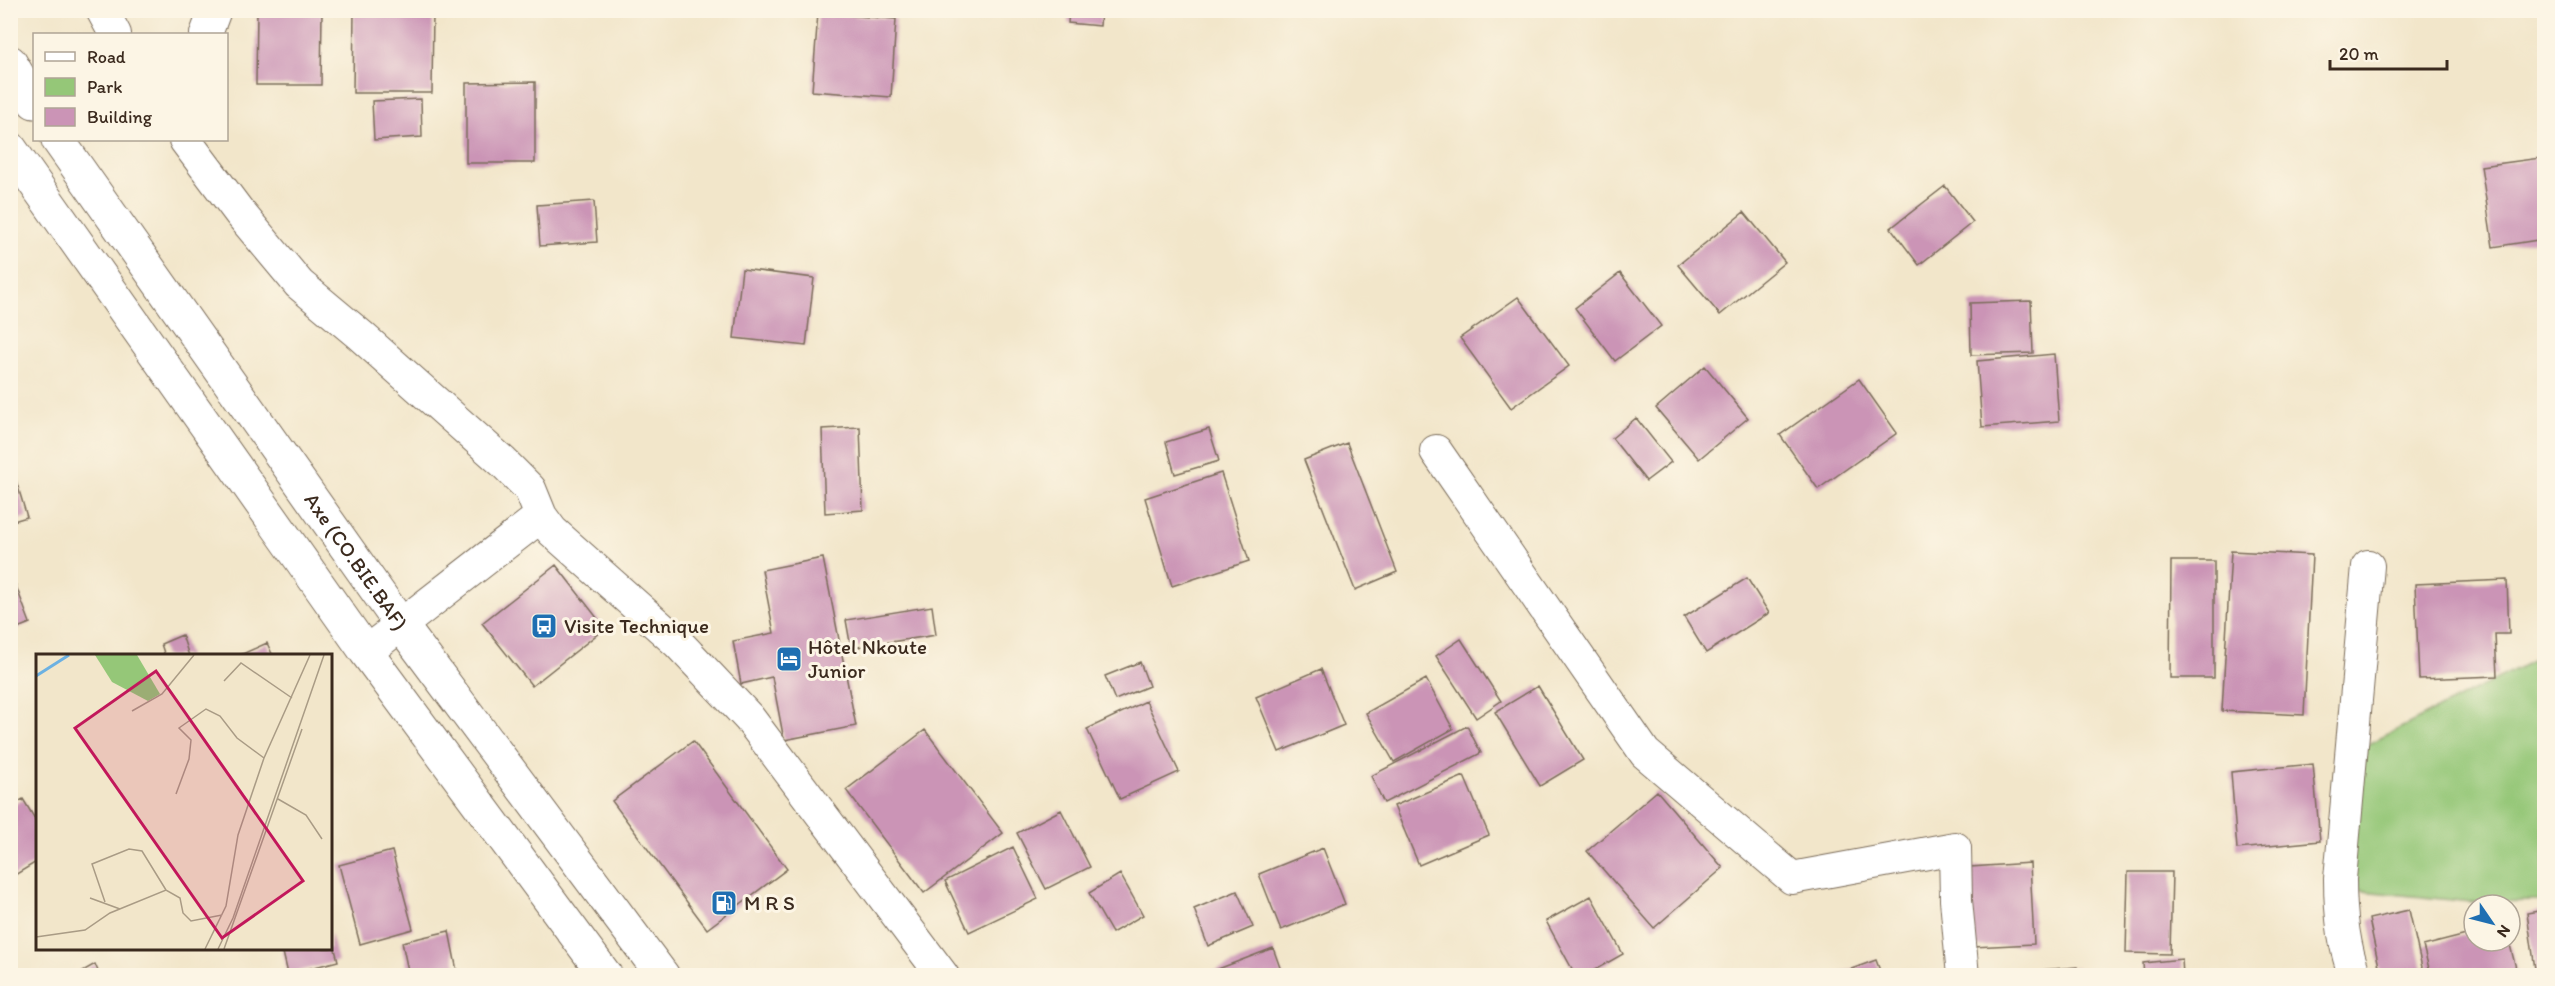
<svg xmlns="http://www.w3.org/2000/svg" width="2555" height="986" font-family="Itim,sans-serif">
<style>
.green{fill:#95c778;stroke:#68784b;stroke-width:1.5}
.building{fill:#cb94b6}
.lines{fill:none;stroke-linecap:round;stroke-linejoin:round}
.street-casing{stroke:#7b6c5a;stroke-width:34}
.highway-casing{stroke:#7b6c5a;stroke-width:35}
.street{stroke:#fff;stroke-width:32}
.highway{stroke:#fff;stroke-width:33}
.labels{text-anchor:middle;stroke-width:6;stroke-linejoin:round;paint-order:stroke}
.street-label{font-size:21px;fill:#3b2a1e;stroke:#fcf5e5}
.poi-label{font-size:21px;fill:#3b2a1e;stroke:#fcf5e5;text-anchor:start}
.inset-river{fill:none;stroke:#6cb1e2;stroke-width:3}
.inset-road{fill:none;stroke:#a99b85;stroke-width:1.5}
.view{fill:#c2185b;fill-opacity:0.15;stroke:#c2185b;stroke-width:3}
.inset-edge{fill:none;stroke:#3b2a1e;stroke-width:3}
</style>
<rect width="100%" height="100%" fill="#fcf5e5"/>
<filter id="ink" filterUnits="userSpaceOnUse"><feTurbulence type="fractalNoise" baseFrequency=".0167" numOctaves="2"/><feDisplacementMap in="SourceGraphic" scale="12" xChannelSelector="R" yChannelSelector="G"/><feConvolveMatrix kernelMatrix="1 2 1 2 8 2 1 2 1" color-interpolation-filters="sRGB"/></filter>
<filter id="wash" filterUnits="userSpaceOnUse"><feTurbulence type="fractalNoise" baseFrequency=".008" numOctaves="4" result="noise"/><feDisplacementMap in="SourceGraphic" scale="24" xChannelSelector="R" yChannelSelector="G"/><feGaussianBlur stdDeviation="1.35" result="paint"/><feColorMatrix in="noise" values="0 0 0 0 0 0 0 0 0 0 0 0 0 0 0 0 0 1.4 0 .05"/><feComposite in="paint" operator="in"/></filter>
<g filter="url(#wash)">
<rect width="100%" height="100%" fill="#f2e6ca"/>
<!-- green -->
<path class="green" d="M2544 655V901L2471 902 2343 889 2357 750Z"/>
<g id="blocks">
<!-- building -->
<path class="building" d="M257 10H322L321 85H256Z
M354 10H433L432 93H353Z
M1069 10H1101L1100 26 1068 23Z
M818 13 896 19 891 97 812 91Z
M535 82V163H466V83Z
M421 99 422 137 374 140 372 101Z
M2540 158 2544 195V239L2493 247 2481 166Z
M1945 186 1973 222 1919 265 1891 228Z
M594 201 597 242 540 246 537 205Z
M1744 212 1785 262 1720 315 1678 265Z
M742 269 814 278 806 346 734 338Z
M1620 273 1661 326 1615 361 1575 308Z
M1518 297 1569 366 1511 408 1460 338Z
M2031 301 2033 353 1971 355 1970 303Z
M2054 354 2059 421 1982 427 1977 361Z
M10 358 16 369 10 372Z
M1705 366 1748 418 1699 459 1656 408Z
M1859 379 1897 433 1818 489 1780 435Z
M1636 418 1671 462 1646 481 1612 438Z
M860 427 863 510 825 513 822 429Z
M1209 429 1219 461 1175 474 1166 442Z
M10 432 15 447 10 448Z
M1347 443 1397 572 1355 590 1304 460Z
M10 460 27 517 10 522Z
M1221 473 1249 561 1172 586 1145 498Z
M2231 551 2312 555 2304 715 2222 711Z
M823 558 856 726 784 740 772 677 741 684 733 641 774 633 762 570Z
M2171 561H2214V678H2170Z
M556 565 605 628 532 686 482 623Z
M10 570 30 623 10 631Z
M1747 578 1769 613 1706 653 1684 617Z
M2507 580 2509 634H2495L2497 676 2419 679 2415 584Z
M932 606 936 635 851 648 846 620Z
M182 635 189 656H165L161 644Z
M1461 639 1501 701 1476 718 1436 656Z
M267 643 273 656H238Z
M1140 662 1149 686 1115 700 1105 676Z
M1321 669 1344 725 1279 752 1256 697Z
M1426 679 1453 729 1394 762 1366 713Z
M1538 686 1583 760 1540 786 1495 712Z
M1146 701 1179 772 1120 799 1087 729Z
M1467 726 1481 753 1384 803 1371 776Z
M925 730 1003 833 924 893 846 790Z
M693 741 787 869 707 929 612 801Z
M2313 764 2320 841 2237 849 2231 772Z
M1464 776 1489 835 1419 865 1394 806Z
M1657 791 1723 868 1654 928 1587 851Z
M23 799 38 824V861L10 878V807Z
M1061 810 1090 867 1046 889 1017 833Z
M1013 847 1038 899 969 932 945 881Z
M1323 848 1345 904 1281 930 1259 874Z
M392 851 413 929 360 944 339 865Z
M2030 863 2034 944 1973 947 1970 867Z
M2128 872H2172L2170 954 2126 953Z
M1120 874 1143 915 1112 933 1089 893Z
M1237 891 1253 927 1208 946 1194 909Z
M1591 896 1623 954 1584 976H1576L1546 921Z
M2409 910 2424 976H2381L2369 919Z
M2544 910V976H2536L2527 913Z
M449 931 458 976H409L402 942Z
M331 933 338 961 288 974 282 948H330Z
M2474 933V941H2509L2518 976H2431L2423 946Z
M1273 948 1283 976H1215L1213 971Z
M2182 959 2183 976H2144L2143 963Z
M1876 960 1882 976H1835V975Z
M95 964 100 976H74Z
M2077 967V976H2040V970Z
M398 971 399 976H382V975Z"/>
</g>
</g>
<g filter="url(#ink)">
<use href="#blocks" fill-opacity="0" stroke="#7b6c5a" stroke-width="1.5"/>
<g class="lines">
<!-- street casing -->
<g class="street-casing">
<path id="street" d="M102 10 115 34
M206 34 215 10
M185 140 239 212 299 284 360 335 503 462 530 489 541 516 552 531 678 643 749 718 943 976
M1436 451 1645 753 1792 878 1955 848 1956 900 1963 976
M366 652 541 516
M2355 976C2343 945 2340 911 2340 879L2368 566"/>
</g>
<!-- highway casing -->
<g class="highway-casing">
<g id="highway">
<path d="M10 62 34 102"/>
<path id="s1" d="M58 140 401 625 663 976"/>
<path d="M10 148 366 652 606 976"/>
</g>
</g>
<!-- street -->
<use href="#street" class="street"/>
<!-- highway -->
<use href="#highway" class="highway"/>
</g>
</g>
<!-- icons -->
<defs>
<g id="bus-square" transform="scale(1.35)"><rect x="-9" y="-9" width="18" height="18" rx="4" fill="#1f6fb2" stroke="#fcf5e5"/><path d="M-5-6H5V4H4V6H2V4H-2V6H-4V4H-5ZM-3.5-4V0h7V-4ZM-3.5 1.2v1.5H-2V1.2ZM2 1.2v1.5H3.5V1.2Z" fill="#fff"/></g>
<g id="hotel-square" transform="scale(1.35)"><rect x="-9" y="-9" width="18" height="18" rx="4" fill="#1f6fb2" stroke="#fcf5e5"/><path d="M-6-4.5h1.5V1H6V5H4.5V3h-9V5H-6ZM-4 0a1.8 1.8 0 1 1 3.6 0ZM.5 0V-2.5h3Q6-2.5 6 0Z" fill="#fff"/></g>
<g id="fuel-square" transform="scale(1.35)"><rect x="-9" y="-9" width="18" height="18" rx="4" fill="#1f6fb2" stroke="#fcf5e5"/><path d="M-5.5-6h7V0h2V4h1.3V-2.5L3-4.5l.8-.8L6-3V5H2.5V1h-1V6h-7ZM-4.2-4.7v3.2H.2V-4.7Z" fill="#fff"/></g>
</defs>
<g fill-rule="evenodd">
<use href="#bus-square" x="544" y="626"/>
<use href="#hotel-square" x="789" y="659"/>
<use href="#fuel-square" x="724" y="903"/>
</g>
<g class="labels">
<!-- street labels -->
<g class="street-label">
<text dy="7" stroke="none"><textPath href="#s1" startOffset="516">Axe (CO.BIE.BAF)</textPath></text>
</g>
<!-- poi labels -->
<g class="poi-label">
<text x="564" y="633">Visite Technique</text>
<text x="808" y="654">Hôtel Nkoute<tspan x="808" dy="24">Junior</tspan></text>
<text x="744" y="910">M R S</text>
</g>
</g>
<!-- overview -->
<g transform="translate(36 654)">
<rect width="296" height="296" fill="#f2e6ca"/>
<path d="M59 1H101L124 40 112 47 76 28Z" fill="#95c778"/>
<path class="inset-river" d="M0 22 33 1"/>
<path class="inset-road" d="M188 27 205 9 256 44M96 57 126 40 158 1M140 140 153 105 155 86 143 74 170 55 184 62 201 84 228 104M242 145 270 161 286 185M54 244 84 255M69 248 56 210 93 195 106 197 130 236M0 283 49 276 74 259 130 236 144 244 147 259 155 267 186 261M169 295 190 252 202 181 228 104 274 1M182 295 197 264 288 1M188 295 266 75"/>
<path class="view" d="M120 17 267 227 186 284 39 74Z"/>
<rect width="296" height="296" class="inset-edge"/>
</g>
<!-- margin -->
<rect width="2555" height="986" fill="none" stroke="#fcf5e5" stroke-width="36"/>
<!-- legend -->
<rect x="33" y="33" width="195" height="108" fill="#fcf5e5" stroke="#afa495" stroke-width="1.5"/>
<rect x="45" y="52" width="30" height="9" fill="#ffffff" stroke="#afa495" stroke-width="1.5"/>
<text x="87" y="63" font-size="18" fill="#3b2a1e">Road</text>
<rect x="45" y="78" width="30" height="18" fill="#95c778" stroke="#afa495" stroke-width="1.5"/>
<text x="87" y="93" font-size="18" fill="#3b2a1e">Park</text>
<rect x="45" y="108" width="30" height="18" fill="#cb94b6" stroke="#afa495" stroke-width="1.5"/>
<text x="87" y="123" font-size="18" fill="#3b2a1e">Building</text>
<!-- north arrow -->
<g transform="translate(2492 923) rotate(125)"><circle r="28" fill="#fcf5e5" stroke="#afa495" stroke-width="1.5"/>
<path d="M0-4.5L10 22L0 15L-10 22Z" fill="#1f6fb2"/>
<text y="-9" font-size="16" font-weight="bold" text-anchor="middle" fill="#3b2a1e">N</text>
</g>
<!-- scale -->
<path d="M2330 60v9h117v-9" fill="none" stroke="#3b2a1e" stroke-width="3"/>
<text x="2339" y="60" font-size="18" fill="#3b2a1e" stroke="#fcf5e5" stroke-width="4.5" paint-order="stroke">20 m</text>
</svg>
